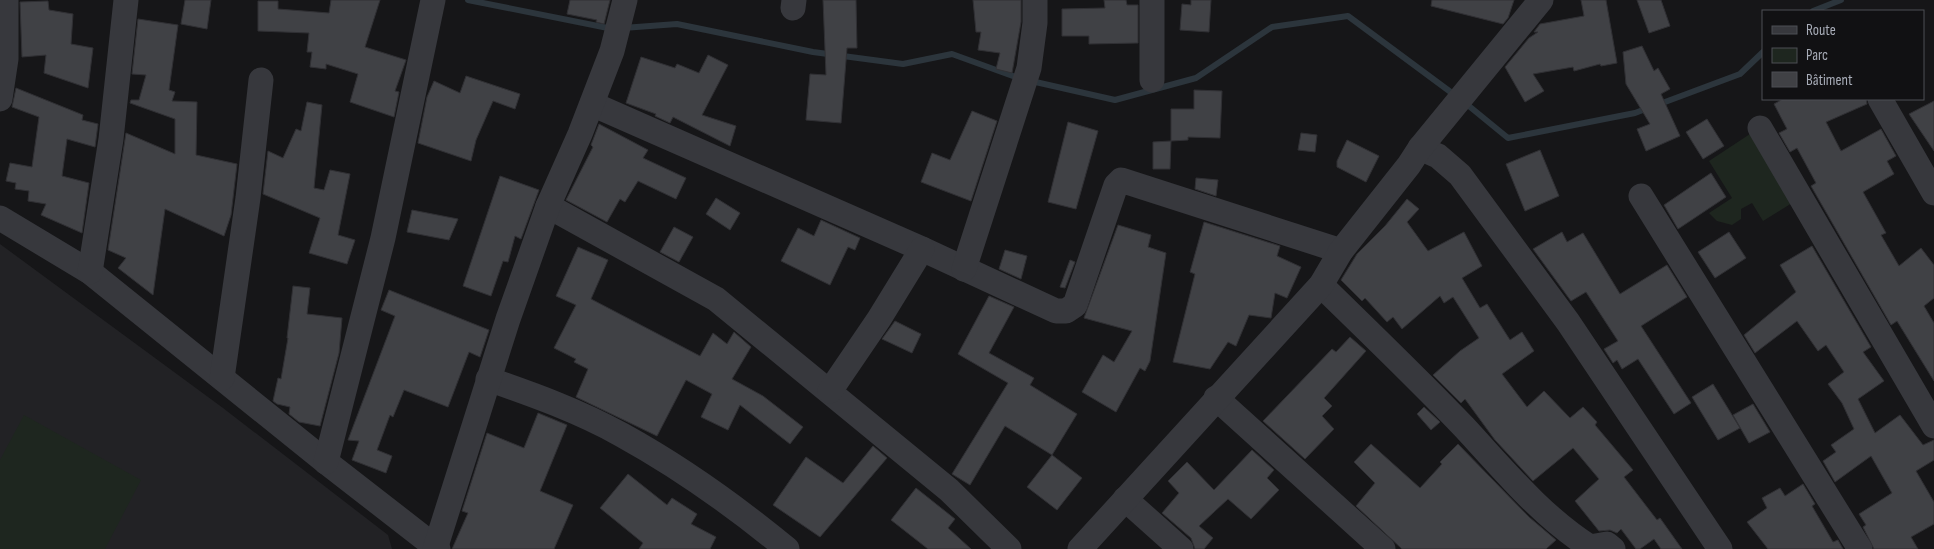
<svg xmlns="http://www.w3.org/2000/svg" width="1934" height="549" font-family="'Sofia Sans Condensed',sans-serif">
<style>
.built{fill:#222225}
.green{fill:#1e261f}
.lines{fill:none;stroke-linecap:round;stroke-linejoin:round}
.stream{stroke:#2c353c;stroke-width:6}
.building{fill:#404145;stroke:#303034}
.minor{stroke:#37383d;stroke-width:25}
</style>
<rect width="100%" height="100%" fill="#161618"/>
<path class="built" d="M0 244 223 408 388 535 392 549H0Z"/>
<g class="green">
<path d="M1750 134 1792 203 1763 221 1752 203 1741 209V219L1732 225 1717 221 1709 213 1732 198 1709 161Z"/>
<path d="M24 415 141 480 105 549H0V460Z"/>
</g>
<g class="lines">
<g class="stream">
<path d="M468 0 613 29"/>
<path d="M1813 11 1841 0"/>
<path d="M623 28 677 24 813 52 903 64 952 54 1021 79"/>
<path d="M1031 81 1115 100 1196 78 1272 27 1348 16 1456 96"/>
<path d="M1464 102 1508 138 1635 113 1648 108"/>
<path d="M1657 105 1740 74 1763 52"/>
</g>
</g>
<g class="building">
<path d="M185 0H211L207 29 181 24Z"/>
<path d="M331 0H380L365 47 406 60 395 91 399 92 394 117 350 102 358 74 326 64V69L310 67 312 52H307L309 33 258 31V1H278V9L329 13Z"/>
<path d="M570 0H610L604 24 596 22 597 20 567 14Z"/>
<path d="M823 0H856L857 48H847L841 123 806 120 810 74 826 75Z"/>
<path d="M973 0H1021V22L1012 73 996 69 1000 53 978 50 981 32H976Z"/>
<path d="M1104 0H1126L1127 5H1138V43L1089 44V36H1062V9L1105 8Z"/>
<path d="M1191 0H1211L1209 32 1180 30 1182 4 1191 5Z"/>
<path d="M1432 0H1514L1508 18 1503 24 1431 6Z"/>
<path d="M1581 0H1606L1617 63 1601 66 1600 64 1574 71 1573 67 1533 74 1544 91 1525 102 1505 67 1529 38 1538 32H1534L1540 24 1584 16Z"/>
<path d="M1637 0H1661L1670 26 1649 33Z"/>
<path d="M48 1 49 10 73 14 71 44 93 48 88 88 44 73 46 55 22 57 20 2Z"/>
<path d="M138 19 178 25 169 90 175 92 172 101 197 102 196 155 237 164 231 215 224 236 165 209 153 295 118 268 126 258 108 250 126 133 175 154V119L130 103 131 100H139L146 75 132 74Z"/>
<path d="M1642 46 1654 71 1658 68 1670 89 1661 94 1680 136 1646 151 1637 129 1650 124 1626 84 1623 52Z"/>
<path d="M708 55 728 65 702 115 736 126 730 146 673 117 670 123 655 116 656 114 626 103 641 57 675 68 677 64 699 73Z"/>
<path d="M466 76 520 94 515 109 493 101 476 140 471 161 418 143 427 97 434 81 460 93Z"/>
<path d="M16 88 83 115 82 120 98 124 95 147 67 139 62 176 89 183 82 233 41 215 46 204 28 201 29 191 15 189 16 183 6 181 10 163 32 167 39 117 12 107Z"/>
<path d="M1194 90 1222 91 1220 138 1188 137V140L1171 141V109H1194Z"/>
<path d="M1783 99H1866L1867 104 1826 122 1841 151 1881 129 1896 156 1887 161 1894 174 1863 192 1886 233 1881 235 1899 266 1921 248 1934 265V298L1924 306 1934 323V381L1897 321 1891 325 1811 186 1816 183 1797 148 1790 152 1779 133 1787 129 1774 104Z"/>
<path d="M1934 101V151L1909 114Z"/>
<path d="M307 102 322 105 314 188 324 190 330 170 350 174 338 235 355 240 347 264 309 253 320 218 263 194 268 151 283 158 296 129 301 131Z"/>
<path d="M972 111 997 121 971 201 921 182 932 153 950 160Z"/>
<path d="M1707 119 1724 146 1703 159 1686 132Z"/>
<path d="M1068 122 1098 131 1076 209 1048 202Z"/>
<path d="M599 124 648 150 643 158 686 178 676 199 638 181 625 202 620 199 607 222 566 200 593 147 591 145Z"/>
<path d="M1301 133 1317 135 1315 152 1298 150Z"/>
<path d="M1347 140 1379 156 1366 182 1337 167V161Z"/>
<path d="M1171 141 1170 169H1153V142Z"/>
<path d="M1540 150 1559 196 1525 211 1506 164Z"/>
<path d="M1711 173 1726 197 1678 229 1664 205Z"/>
<path d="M500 176 539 190 521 239 515 236 508 262 503 261 491 296 463 286Z"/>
<path d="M1196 178 1218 180 1216 196 1195 189Z"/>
<path d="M716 198 740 213 730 230 706 214Z"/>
<path d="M1407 199 1419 209 1407 222 1428 251 1464 232 1482 266 1462 278 1480 308 1487 304 1510 340 1522 332 1534 351 1502 374 1527 407 1544 391 1570 418 1583 407 1597 422 1595 425 1633 470 1624 477 1657 520 1660 518 1682 549H1661L1654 539 1640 549H1636L1621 529 1617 533 1610 530 1599 531 1575 501 1599 479 1573 448 1533 481 1495 440 1465 399 1461 403 1433 375 1460 351 1479 338 1453 297 1444 303 1440 296 1402 329 1393 317 1387 322 1365 298 1362 301 1341 280 1357 254 1385 226Z"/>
<path d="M412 210 458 219 449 240 407 232Z"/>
<path d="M821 220 860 238 855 250 848 247 830 285 781 261 798 228 814 236Z"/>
<path d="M1204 222 1280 246 1277 256 1301 267 1287 298 1275 293 1271 318 1249 315 1236 346 1228 342 1210 369 1173 362 1195 274 1190 272Z"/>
<path d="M1118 225 1151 235 1148 247 1166 253 1150 361 1145 371 1140 368 1116 412 1082 392 1103 355 1114 362 1132 331 1084 318Z"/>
<path d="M674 227 693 237 679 262 660 252Z"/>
<path d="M1562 232 1567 242 1583 233 1620 294 1667 265 1687 297 1641 326 1691 403 1674 414 1638 359 1622 369 1617 360 1613 363 1604 349 1618 341 1586 292 1571 301 1533 249Z"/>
<path d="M1729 232 1746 258 1715 278 1698 252Z"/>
<path d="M1812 246 1871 347 1863 352 1884 381 1858 399 1875 433 1900 415 1923 445 1934 440V460L1916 471 1934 502V524L1911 537 1918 549H1874L1863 527 1866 525 1859 514 1892 493 1871 456 1835 482 1823 461 1836 452 1831 445 1854 429 1842 403 1828 384 1844 372 1826 345 1818 351 1797 321 1755 353 1744 335 1796 292 1780 265Z"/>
<path d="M578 247 608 260 591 299 700 356 713 333 727 344 734 332 751 347 732 379 763 396 803 427 790 444 740 405 728 430 701 417 712 394 686 380 657 436 576 397 588 369 574 362 576 359 554 348 576 305 556 296Z"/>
<path d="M1005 250 1027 256 1021 279 999 269Z"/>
<path d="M1070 260 1075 262 1065 288 1060 287Z"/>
<path d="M293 286 310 288 307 314 342 318 339 353 320 426 299 422 289 414 290 407 277 404 273 401 278 378 281 379 288 338H287Z"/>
<path d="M389 290 489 330 480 357 469 352 448 407 404 390 393 417 390 415 377 450 392 456 386 473 352 460 359 441 348 440 395 316 381 310Z"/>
<path d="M989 296 1014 307 989 353 1034 378 1030 385 1077 414 1052 455 1005 426 970 485 952 474 1008 383 958 354Z"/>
<path d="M895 321 921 334 912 353 882 339Z"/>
<path d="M1350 337 1366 351 1324 398 1332 406 1322 416 1334 429 1305 459 1263 421 1332 349 1336 352Z"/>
<path d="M1713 384 1740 428 1718 440 1692 397Z"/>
<path d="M1753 404 1770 432 1749 443 1733 415Z"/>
<path d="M1424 407 1440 422 1431 430 1417 414Z"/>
<path d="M538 413 567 425 540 491 573 505 554 549H452L468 513 462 511 487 433 524 448Z"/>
<path d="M1371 444 1420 488 1442 464 1440 462 1458 444 1529 517 1556 540 1546 549H1402L1356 506 1375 483 1354 462Z"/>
<path d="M873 446 887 458 820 537 773 505 806 457 843 483Z"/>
<path d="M1252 450 1274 470 1267 478 1279 490 1251 519 1228 499 1199 526 1213 538 1204 549H1195L1191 538 1162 513 1179 493 1168 481 1187 462 1214 490Z"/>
<path d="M1052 455 1082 478 1057 510 1027 487Z"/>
<path d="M628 474 667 505 672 498 697 514 691 524 716 537 710 549H639L643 543 600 508Z"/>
<path d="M1803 484 1815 504 1812 506 1833 542 1838 540 1843 549H1768L1747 522 1767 508 1762 498 1780 488 1785 496Z"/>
<path d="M916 488 955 519 948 528 971 549H928L891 520Z"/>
</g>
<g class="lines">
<g class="minor">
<path d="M793 8 794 0"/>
<path d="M1152 80V0"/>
<path d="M0 99 6 59V0"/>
<path d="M1880 99 1934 193"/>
<path d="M592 104 922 249 1056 311H1066L1075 305 1116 185 1121 180 1341 251"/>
<path d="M1760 128 1934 426"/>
<path d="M1420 148 1438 156 1460 175 1568 322 1720 549"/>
<path d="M1641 196 1860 549"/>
<path d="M548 206 716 299 949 490 1009 549"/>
<path d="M0 218 90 272 326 462 438 549"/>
<path d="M964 269 1029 68 1035 23V0"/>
<path d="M90 272 111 139 126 0"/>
<path d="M1321 285C1369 332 1417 378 1464 427 1503 469 1541 516 1590 547L1607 544 1613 549"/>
<path d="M222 378 248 198 261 80"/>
<path d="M488 379C534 395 579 411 622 435 680 467 736 507 787 549"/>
<path d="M830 391 879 319 922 249"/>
<path d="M1216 398 1383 549"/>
<path d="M326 462 383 238 433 0"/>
<path d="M1125 499 1181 549"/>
<path d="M435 549 508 319 548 206 580 134 612 51 625 0"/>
<path d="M1080 549 1321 285 1341 251 1409 165 1420 148 1541 0"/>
</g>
</g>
<rect x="1762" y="10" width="162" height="90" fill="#111113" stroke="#4d4f55"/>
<rect x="1772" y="26" width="25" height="8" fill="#37383d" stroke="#4d4f55"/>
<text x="1806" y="35" font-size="15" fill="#a8adb8">Route</text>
<rect x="1772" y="48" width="25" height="15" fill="#1e261f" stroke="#4d4f55"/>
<text x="1806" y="60" font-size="15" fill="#a8adb8">Parc</text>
<rect x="1772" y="72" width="25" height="15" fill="#404145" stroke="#4d4f55"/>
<text x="1806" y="85" font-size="15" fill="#a8adb8">Bâtiment</text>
</svg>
